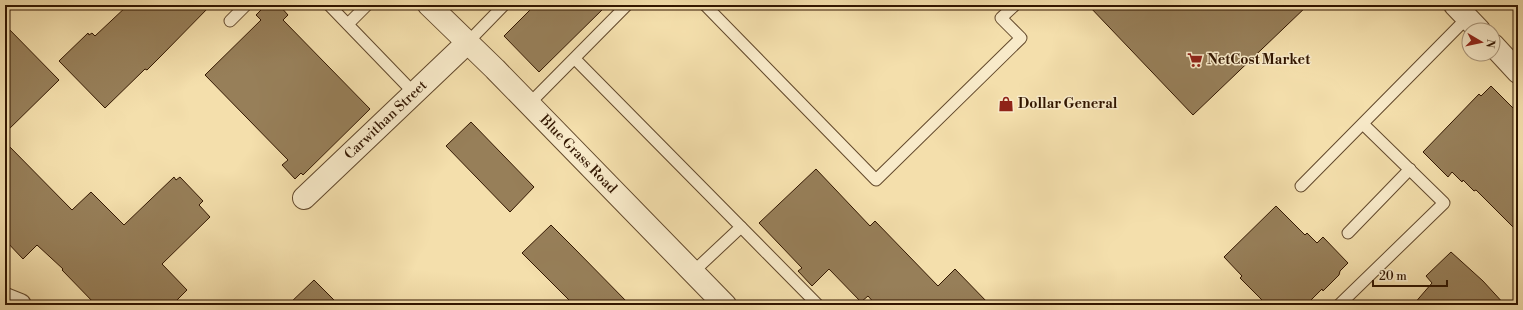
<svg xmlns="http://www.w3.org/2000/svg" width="1523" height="310" font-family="'Libre Bodoni',serif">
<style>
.building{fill:#977f59;stroke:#321600}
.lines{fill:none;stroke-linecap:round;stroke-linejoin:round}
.service-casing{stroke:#62482b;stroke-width:13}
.minor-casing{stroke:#62482b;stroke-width:24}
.service{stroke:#f8eac9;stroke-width:11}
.minor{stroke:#f8eac9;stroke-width:22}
.labels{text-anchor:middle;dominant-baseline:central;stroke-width:3;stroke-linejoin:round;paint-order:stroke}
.poi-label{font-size:14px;font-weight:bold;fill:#321600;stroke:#f8eac9;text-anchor:start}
.street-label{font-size:14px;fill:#321600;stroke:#f8eac9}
</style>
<rect width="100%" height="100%" fill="#f4dfac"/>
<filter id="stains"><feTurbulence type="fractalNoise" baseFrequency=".005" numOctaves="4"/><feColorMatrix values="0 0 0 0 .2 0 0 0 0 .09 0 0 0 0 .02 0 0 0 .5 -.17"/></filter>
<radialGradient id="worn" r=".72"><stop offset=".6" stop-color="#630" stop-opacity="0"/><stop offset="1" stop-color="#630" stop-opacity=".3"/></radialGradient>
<g class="building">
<path d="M128 5H211L160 57 147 70 145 69 105 108 59 61 88 33 89 35 92 33 95 36Z"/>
<path d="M266 5H279L288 15 283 20 370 109 303 175 301 173 295 179 282 165 288 160 205 75 261 20 256 15Z"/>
<path d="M535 5H607L539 72 504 36Z"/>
<path d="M1088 5H1308L1193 115Z"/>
<path d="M5 25 59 80 5 133Z"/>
<path d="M1491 86 1518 113V232L1476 190 1474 191 1463 180 1462 182 1452 172 1448 177 1423 152 1479 94 1481 96Z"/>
<path d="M471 122 534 187 510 212 446 146Z"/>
<path d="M5 142 72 210 91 192 124 225 174 177 176 180 180 177 203 201 199 205 210 217 162 264 187 290 172 305H96L62 270 63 269 37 245 23 259 5 240Z"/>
<path d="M816 169 870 226 875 221 938 286 955 269 990 305H876L868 296 861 302 829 269 812 286 798 271 802 268 759 223Z"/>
<path d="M1276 206 1305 235 1307 233 1317 243 1323 237 1348 263 1340 271 1339 275 1323 291 1322 289 1306 305H1267L1240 278 1242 276 1224 257Z"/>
<path d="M551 225 573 247 630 305H574L522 253Z"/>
<path d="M1451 252 1483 281 1505 305H1413L1432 283 1426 276Z"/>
<path d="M314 280 339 305H288Z"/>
</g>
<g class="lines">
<defs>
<g id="service">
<path d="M329 5 414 93"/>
<path d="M705 5 876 180 1021 38 1001 18 1015 5"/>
<path d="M230 21 246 5"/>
<path d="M348 24 367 5"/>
<path d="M468 42 504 5"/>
<path d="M575 59 741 227 693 272"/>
<path d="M529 104 627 5"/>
<path d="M1301 186 1468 17"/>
<path d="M741 227 818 305"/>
<path d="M1348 233 1410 169"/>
<path d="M1339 305 1444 203 1363 124"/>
</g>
<g id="minor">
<path id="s1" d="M429 5 495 69 725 305"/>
<path d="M1455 5 1479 30"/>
<path d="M1493 45 1518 72"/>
<path id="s2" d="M304 198 468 42"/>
<path d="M5 299 20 305"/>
</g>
</defs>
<use href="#service" class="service-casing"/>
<use href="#minor" class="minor-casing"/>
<use href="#service" class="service"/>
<use href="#minor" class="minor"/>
</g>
<defs>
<symbol id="supermarket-bare" viewBox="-9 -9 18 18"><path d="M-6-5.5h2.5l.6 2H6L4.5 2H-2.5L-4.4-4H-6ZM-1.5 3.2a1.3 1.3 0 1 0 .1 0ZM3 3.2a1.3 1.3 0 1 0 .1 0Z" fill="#8f2418" stroke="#f8eac9" stroke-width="2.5" paint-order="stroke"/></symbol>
<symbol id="shop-bare" viewBox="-9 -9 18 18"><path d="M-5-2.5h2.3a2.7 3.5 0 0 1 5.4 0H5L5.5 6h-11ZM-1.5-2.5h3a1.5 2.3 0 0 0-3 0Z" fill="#8f2418" stroke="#f8eac9" stroke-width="2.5" paint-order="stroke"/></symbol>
</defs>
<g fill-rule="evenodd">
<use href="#supermarket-bare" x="1184" y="49" width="22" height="22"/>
<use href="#shop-bare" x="995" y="93" width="22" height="22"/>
</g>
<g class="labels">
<g class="poi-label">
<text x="1207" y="60">NetCost Market</text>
<text x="1018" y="104">Dollar General</text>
</g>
<g class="street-label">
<text stroke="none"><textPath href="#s2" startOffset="113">Carwithan Street</textPath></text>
<text stroke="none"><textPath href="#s1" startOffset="211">Blue Grass Road</textPath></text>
</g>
</g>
<rect width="1523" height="310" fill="none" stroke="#f4dfac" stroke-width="20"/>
<rect x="6" y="6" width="1511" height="298" fill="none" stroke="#321600" stroke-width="2"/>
<rect x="10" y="10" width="1503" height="290" fill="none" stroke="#321600"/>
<g transform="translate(1481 42) rotate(99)"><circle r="19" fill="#f8eac9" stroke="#a99579"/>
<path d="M0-3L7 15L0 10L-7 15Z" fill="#8f2418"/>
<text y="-6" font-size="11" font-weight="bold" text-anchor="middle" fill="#321600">N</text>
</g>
<path d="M1373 280v6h74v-6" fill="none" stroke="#321600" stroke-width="2"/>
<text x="1379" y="280" font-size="12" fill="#321600" stroke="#f8eac9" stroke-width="3" paint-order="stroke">20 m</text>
<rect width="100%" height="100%" filter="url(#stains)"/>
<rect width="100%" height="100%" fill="url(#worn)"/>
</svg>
